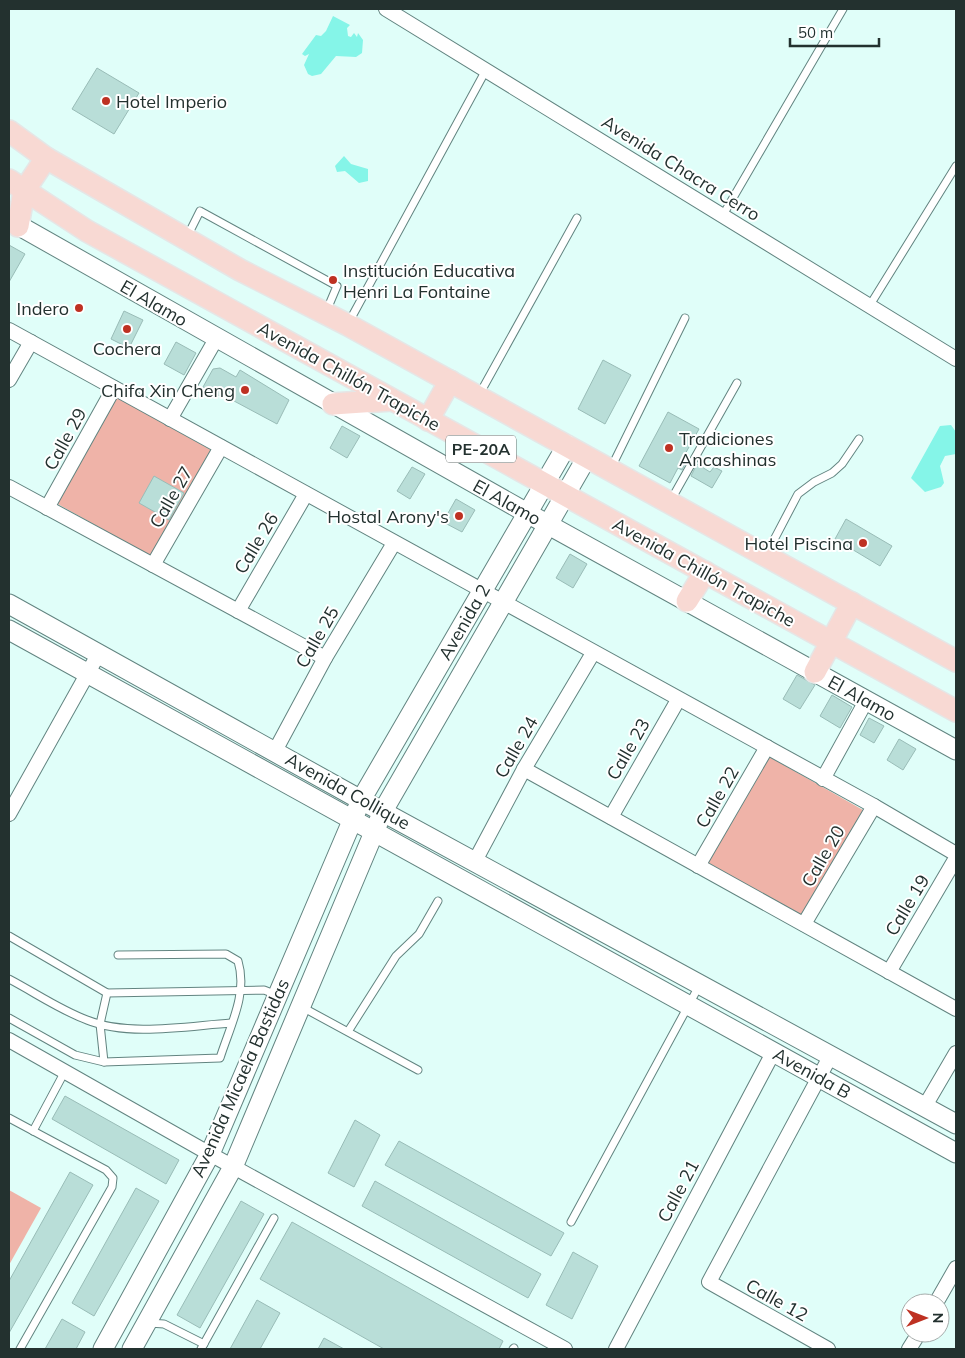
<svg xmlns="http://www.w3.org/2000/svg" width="965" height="1358" font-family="Mulish,sans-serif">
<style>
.green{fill:#efb3a8}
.water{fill:#85f5e8}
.building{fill:#b9ded8;stroke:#99bcb7}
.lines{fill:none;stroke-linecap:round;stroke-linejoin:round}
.lane-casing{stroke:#628480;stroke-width:9}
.street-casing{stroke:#628480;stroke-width:16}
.secondary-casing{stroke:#628480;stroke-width:21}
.primary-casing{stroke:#e5e6e6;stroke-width:24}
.lane{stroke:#fff;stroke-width:7}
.street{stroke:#fff;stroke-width:14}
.secondary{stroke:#fff;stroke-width:19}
.primary{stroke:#f8d9d3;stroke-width:21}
.poi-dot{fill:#be3122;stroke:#fff;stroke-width:2}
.labels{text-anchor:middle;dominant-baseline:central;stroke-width:4;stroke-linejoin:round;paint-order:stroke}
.shield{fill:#fff;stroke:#656f6d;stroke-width:1}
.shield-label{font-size:16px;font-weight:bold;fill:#23312f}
.poi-label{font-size:18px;fill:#23312f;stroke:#fff;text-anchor:end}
.street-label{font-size:18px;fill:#23312f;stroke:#fff}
</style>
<rect width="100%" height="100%" fill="#e0fef9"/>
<g class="green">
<path d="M115 396 213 451 152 557 56 503Z"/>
<path d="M768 756 863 810 802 917 707 862Z"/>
<path d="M9 1190 41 1208 9 1265Z"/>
</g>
<g class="water">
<path d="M333 16 350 25 347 28 348 36 351 37 354 33 357 37 358 33 363 40 362 53 356 57 336 56 321 74 312 76 308 74 304 65 309 54 305 56 302 54 316 35 321 36 326 31Z"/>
<path d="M344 156 351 164 368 169V181L359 183 345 171 337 172 335 166Z"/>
<path d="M951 425 956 432V454L945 456 940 466 944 483 941 487 925 492 911 478 940 426Z"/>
</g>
<g class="building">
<path d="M97 68 139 93 114 134 72 109Z"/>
<path d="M9 245 25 254 9 282Z"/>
<path d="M124 311 143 320 129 348 111 339Z"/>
<path d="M176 342 196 353 184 375 164 364Z"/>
<path d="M603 360 631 375 605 424 578 409Z"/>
<path d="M220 368 236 377 240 370 289 400 277 424 221 394 220 396 203 387 213 369Z"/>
<path d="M668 412 699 429 684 456 688 458 682 470 678 468 670 483 639 466Z"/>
<path d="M342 426 360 436 347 458 330 448Z"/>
<path d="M697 464 710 472 714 467 722 471 712 488 691 476Z"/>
<path d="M412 467 425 474 410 499 397 491Z"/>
<path d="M154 476 184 493 169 520 139 503Z"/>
<path d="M456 499 475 510 462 532 443 522Z"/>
<path d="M846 519 892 546 880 566 835 539Z"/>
<path d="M570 554 587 564 573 588 556 578Z"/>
<path d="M797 675 815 685 800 709 783 699Z"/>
<path d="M832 695 852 707 840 728 820 716Z"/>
<path d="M869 718 884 726 874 743 860 735Z"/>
<path d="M899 739 916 749 903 770 887 760Z"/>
<path d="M65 1096 179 1160 166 1184 52 1119Z"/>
<path d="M355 1120 380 1135 354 1187 328 1173Z"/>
<path d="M399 1141 564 1233 551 1256 385 1165Z"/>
<path d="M70 1172 93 1185 9 1333V1281Z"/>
<path d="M375 1181 541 1274 528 1298 362 1206Z"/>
<path d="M136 1188 159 1201 94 1316 72 1303Z"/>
<path d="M241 1201 264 1214 200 1328 177 1315Z"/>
<path d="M292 1222 503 1341 499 1349H384L260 1279Z"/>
<path d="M573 1252 598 1266 572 1319 546 1305Z"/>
<path d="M257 1300 280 1313 260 1349H230Z"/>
<path d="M62 1319 85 1332 76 1349H45Z"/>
<path d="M324 1338 344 1349H318Z"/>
</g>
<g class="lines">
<defs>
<g id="lane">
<path d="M723 215 843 9"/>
<path d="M187 237 200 211 337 286 326 312"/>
<path d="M870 305 956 166"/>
<path d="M349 322 486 70"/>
<path d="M479 395 577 218"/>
<path d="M611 468 685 318"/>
<path d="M671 500 737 383"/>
<path d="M766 555 798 494 814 482 832 473 842 464 859 439"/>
<path d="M9 936 107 993 264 990 277 995"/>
<path d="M9 979C34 992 60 1010 87 1020 129 1037 187 1026 231 1023"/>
<path d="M302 1007 418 1070"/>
<path d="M9 1018 75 1055 104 1062 220 1058C230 1026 248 994 238 961L226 954 118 955"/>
<path d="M349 1030 396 956 419 934 438 901"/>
<path d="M104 1062 100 1024 107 993"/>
<path d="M9 1118 106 1170 113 1178 112 1187 20 1349"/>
<path d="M33 1131 64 1073"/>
<path d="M571 1222 699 986"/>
<path d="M149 1323 164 1324 204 1344"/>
<path d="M201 1349 274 1218"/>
<path d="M513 1349 514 1348"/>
</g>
<g id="street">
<path d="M386 9 956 359"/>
<path d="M9 330 874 806 956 854"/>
<path d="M9 380 31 342"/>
<path d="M170 419 216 339"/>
<path d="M9 487 325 658"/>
<path d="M47 508 114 388"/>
<path d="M153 565 221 447"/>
<path d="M238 611 306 494"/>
<path d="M275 751 325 658 394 543"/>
<path d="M524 769 956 1009"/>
<path d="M823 779 866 701"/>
<path d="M9 814 99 653"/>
<path d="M611 817 678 700"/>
<path d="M475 861 524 769 593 653"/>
<path d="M698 866 767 747"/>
<path d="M804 924 874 806"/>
<path d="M889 972 956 858"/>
<path d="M9 1040 210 1154 565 1349"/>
<path d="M925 1106 956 1053"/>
<path d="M936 1303 956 1268"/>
<path d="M616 1349 774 1051"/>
<path d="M828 1349 709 1282 831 1055"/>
<path d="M909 1349 919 1333"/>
</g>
<g id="secondary">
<path d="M9 220 527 513 956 750"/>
<path d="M9 604 361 800 956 1124"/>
<path d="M9 630 956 1153"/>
<path d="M103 1349 210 1154 361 800 567 445"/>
<path d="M132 1349 233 1167 383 811 587 457"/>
</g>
<g id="primary">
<path d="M9 131 46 158 240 270 348 325 956 661"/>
<path d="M9 180 87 231 956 711"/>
<path d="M18 226 24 191 46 158"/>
<path d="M333 404 392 400"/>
<path d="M428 420 450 381"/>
<path d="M687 601 705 572"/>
<path d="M815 672 852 603"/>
</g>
</defs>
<use href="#lane" class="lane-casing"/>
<use href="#street" class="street-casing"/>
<use href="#secondary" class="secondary-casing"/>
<use href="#primary" class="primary-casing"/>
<use href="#lane" class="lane"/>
<use href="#street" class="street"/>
<use href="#secondary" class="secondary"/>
<use href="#primary" class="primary"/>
</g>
<g class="poi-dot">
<circle cx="106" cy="101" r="5"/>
<circle cx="333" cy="280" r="5"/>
<circle cx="79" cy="308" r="5"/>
<circle cx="127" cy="329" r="5"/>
<circle cx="245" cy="390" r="5"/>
<circle cx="669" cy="448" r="5"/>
<circle cx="459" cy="516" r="5"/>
<circle cx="863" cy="543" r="5"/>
</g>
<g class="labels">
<rect class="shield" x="446" y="435.5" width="70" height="27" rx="4"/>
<g class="shield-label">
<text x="481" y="449">PE-20A</text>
</g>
<g class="poi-label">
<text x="116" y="101" text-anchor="start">Hotel Imperio</text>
<text x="343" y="270" text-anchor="start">Institución Educativa<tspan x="343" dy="21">Henri La Fontaine</tspan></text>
<text x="69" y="308">Indero</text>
<text x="127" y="348" text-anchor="middle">Cochera</text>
<text x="235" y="390">Chifa Xin Cheng</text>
<text x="679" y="438" text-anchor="start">Tradiciones<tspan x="679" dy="21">Ancashinas</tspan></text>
<text x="449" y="516">Hostal Arony's</text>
<text x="853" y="543">Hotel Piscina</text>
</g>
<g class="street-label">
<text transform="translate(681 168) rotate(32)">Avenida Chacra Cerro</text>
<text transform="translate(154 303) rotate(30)">El Alamo</text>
<text transform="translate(349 376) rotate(29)">Avenida Chillón Trapiche</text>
<text transform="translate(65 439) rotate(-61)">Calle 29</text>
<text transform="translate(171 497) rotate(-60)">Calle 27</text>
<text transform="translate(507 502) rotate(29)">El Alamo</text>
<text transform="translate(256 543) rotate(-59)">Calle 26</text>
<text transform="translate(704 572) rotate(29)">Avenida Chillón Trapiche</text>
<text transform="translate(464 622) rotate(-60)">Avenida 2</text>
<text transform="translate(317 637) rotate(-60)">Calle 25</text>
<text transform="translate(862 698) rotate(29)">El Alamo</text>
<text transform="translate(516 747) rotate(-60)">Calle 24</text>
<text transform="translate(628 749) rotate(-60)">Calle 23</text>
<text transform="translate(348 791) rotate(29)">Avenida Collique</text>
<text transform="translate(717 797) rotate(-60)">Calle 22</text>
<text transform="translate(823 856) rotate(-60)">Calle 20</text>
<text transform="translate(907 905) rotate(-59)">Calle 19</text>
<text transform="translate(812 1073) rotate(29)">Avenida B</text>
<text transform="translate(240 1078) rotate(-66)">Avenida Micaela Bastidas</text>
<text transform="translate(678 1191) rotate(-62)">Calle 21</text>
<text transform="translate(777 1300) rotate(29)">Calle 12</text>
</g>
</g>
<rect width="965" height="1358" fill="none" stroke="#23312f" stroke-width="20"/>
<g transform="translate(925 1318) rotate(90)"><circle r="24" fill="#ffffff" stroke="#a7adac"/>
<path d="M0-4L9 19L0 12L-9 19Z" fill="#be3122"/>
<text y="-8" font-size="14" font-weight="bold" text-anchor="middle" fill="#23312f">N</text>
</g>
<path d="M790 38v8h89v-8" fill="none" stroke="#23312f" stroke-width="2.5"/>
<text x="798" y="38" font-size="15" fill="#23312f" stroke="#ffffff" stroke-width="4" paint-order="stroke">50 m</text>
</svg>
